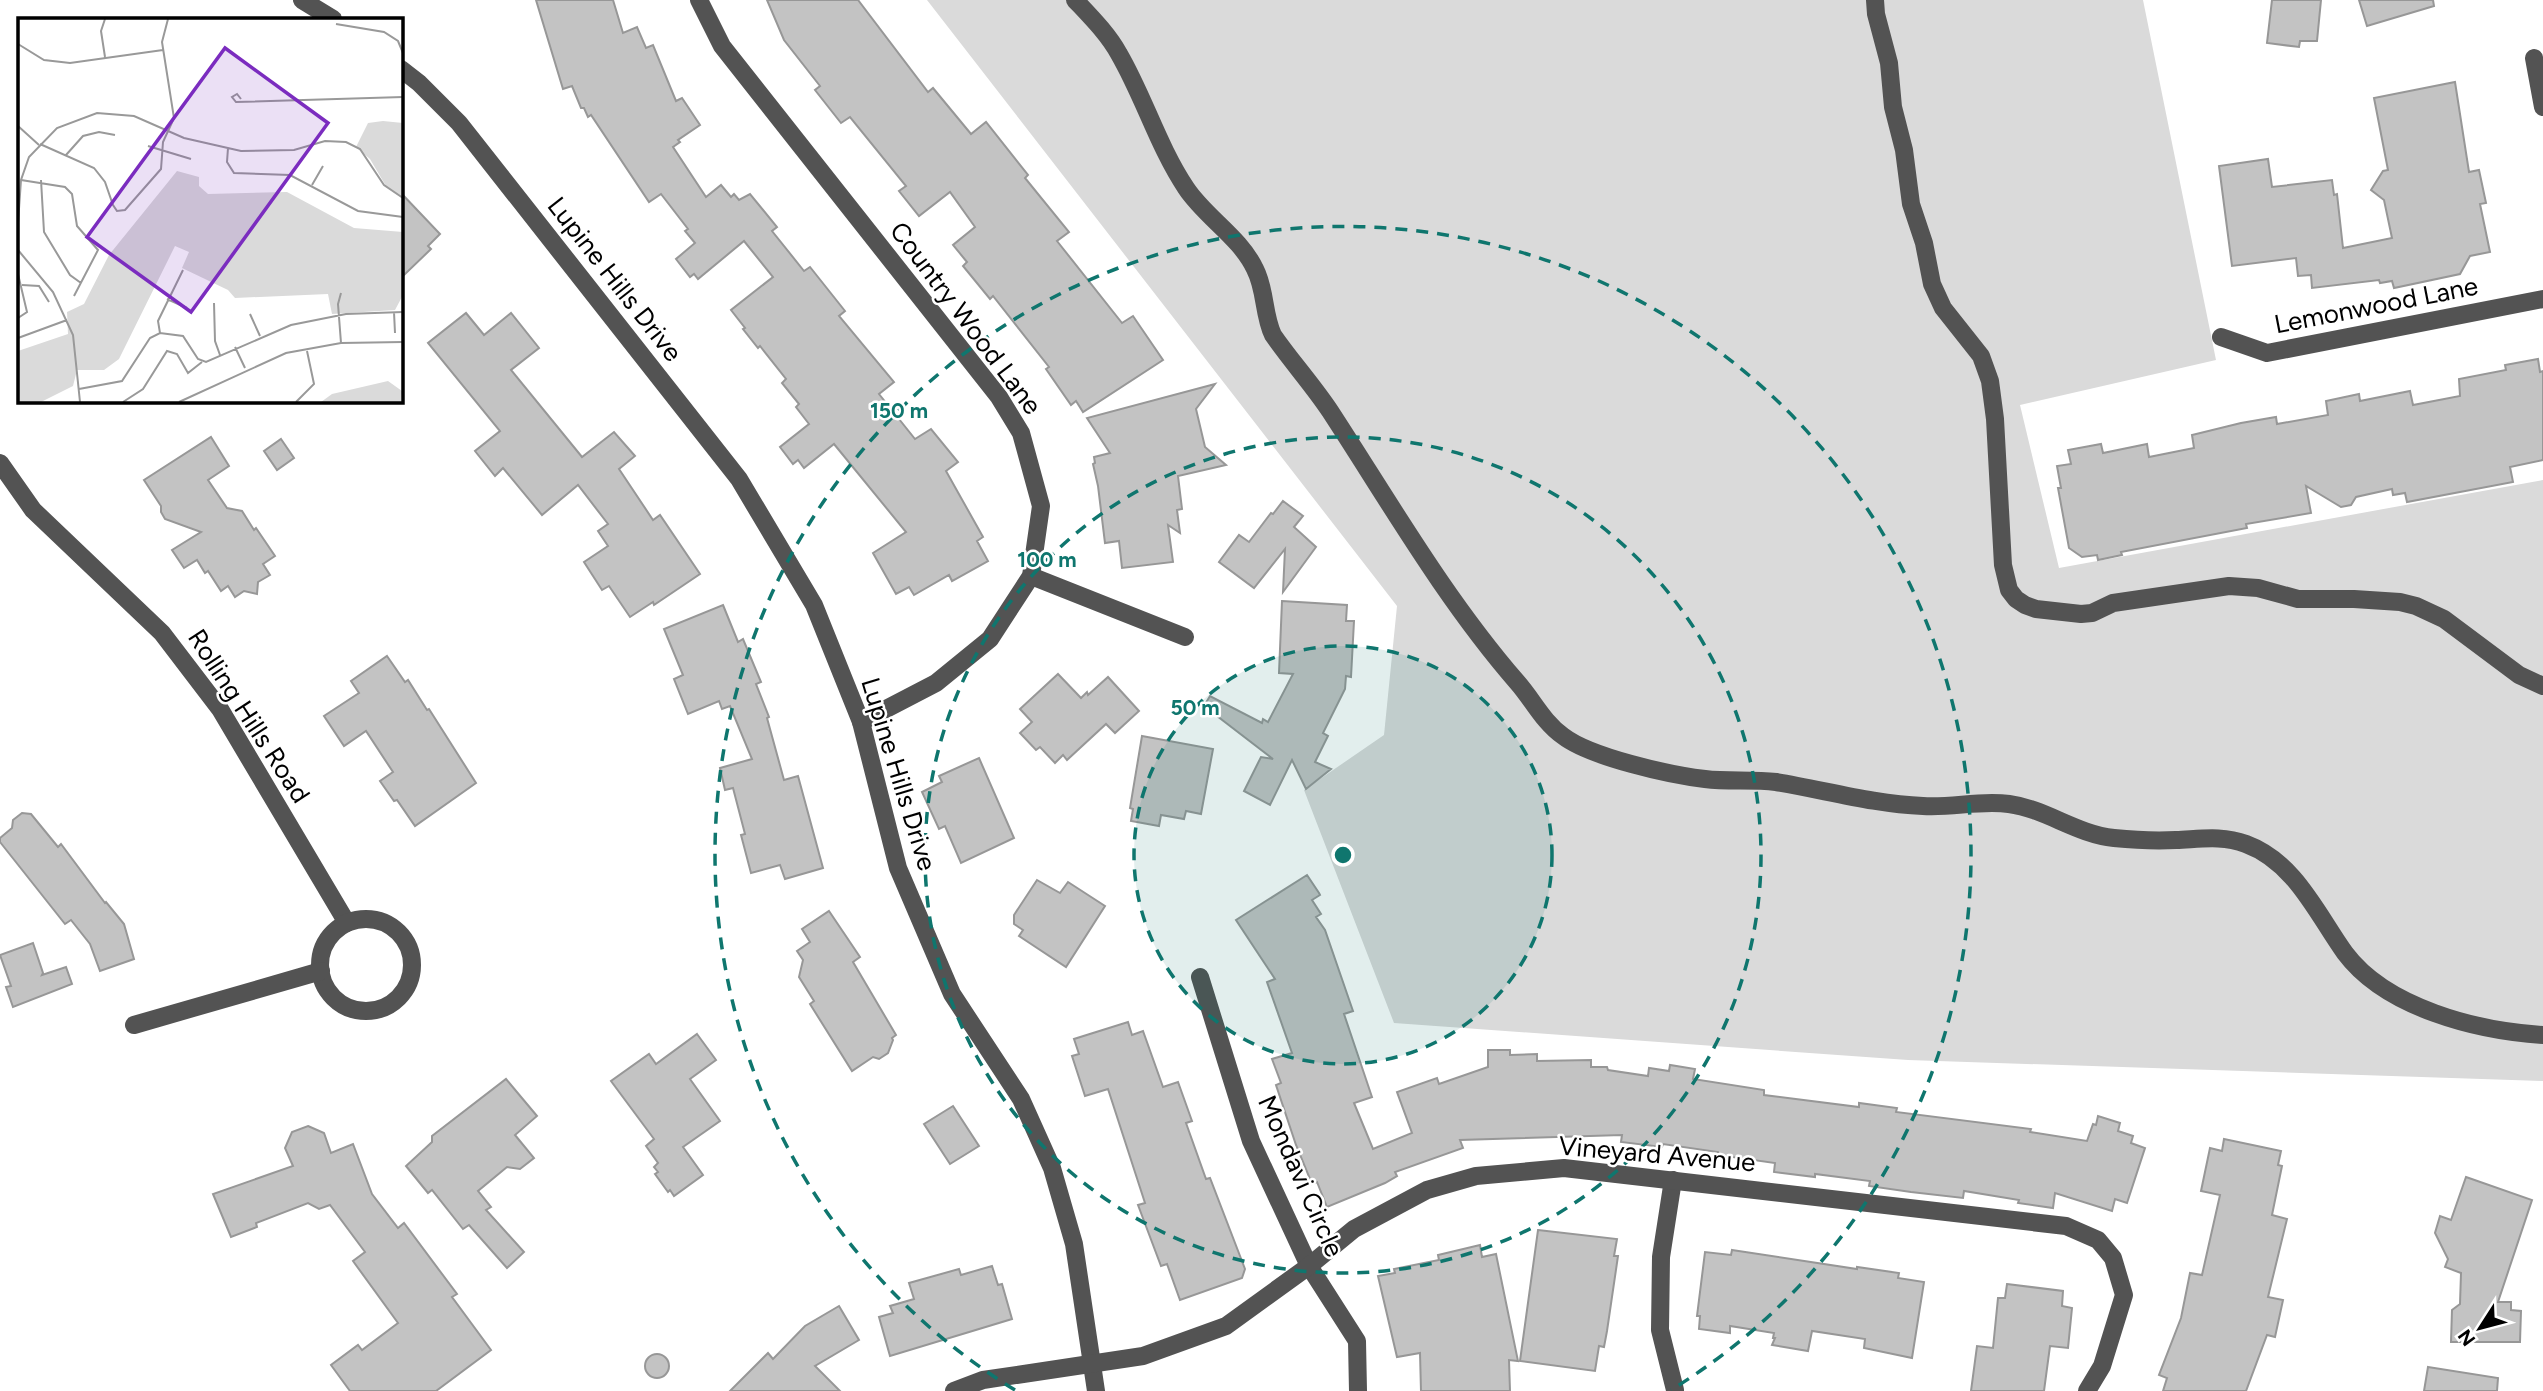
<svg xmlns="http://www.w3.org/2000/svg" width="2543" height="1391" font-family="Figtree,sans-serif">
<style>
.green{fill:#dadada}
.building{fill:#c3c3c3;stroke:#979797;stroke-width:2}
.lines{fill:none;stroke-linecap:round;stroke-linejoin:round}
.minor{stroke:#535353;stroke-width:18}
.ring{fill:none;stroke:#0f766e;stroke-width:3.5;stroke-dasharray:12 9}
.labels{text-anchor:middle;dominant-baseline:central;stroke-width:5;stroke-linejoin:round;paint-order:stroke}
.street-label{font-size:26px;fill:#000;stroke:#fff}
.inset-road{fill:none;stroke:#999;stroke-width:2}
.view{fill:#7b2cbf;fill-opacity:0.15;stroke:#7b2cbf;stroke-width:3.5}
.inset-edge{fill:none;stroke:#000;stroke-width:3.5}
.centre{fill:#0f766e;stroke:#fff;stroke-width:3.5}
.ring-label{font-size:21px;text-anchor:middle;font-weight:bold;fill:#0f766e;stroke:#fff;stroke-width:5;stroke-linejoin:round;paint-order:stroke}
</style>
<rect width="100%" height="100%" fill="#fff"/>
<path class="green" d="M927 0H2143L2216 360 2020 405 2059 568 2543 480V1081L1908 1060 1394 1023 1304 790 1384 735 1397 606Z"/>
<g class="building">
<path d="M536 0H613L623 33 637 27 646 48 653 45 676 101 682 98 700 125 678 140 680 142 673 147 706 197 721 185 731 197 734 194 739 200 750 194 777 227 772 231 804 271 810 267 845 311 839 316 894 382 879 394 915 439 931 429 958 462 946 471 983 537 977 541 988 561 952 581 949 575 914 595 909 587 896 594 873 553 906 532 834 444 804 468 798 460 793 464 780 447 809 424 796 407 799 404 782 383 786 379 760 346 758 348 743 329 745 328 731 310 773 277 744 241 698 279 694 274 690 277 676 259 695 243 685 231 688 229 661 194 649 202 591 115 588 117 584 108H581L572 86 563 89Z"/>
<path d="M767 0H858L928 92 933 88 971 134 986 122 1028 175 1025 178 1069 232 1057 241 1122 323 1133 316 1163 360 1083 412 1076 401 1071 405 1046 369 1049 367 993 296 990 299 963 266 967 262 953 245 975 227 950 192 919 216 899 191 906 186 850 117 841 123 815 90 820 86 784 40Z"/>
<path d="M2272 0H2321L2317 41H2300L2299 47 2267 43Z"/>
<path d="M2359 0H2433L2434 6 2367 26Z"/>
<path d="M2455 82 2469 172 2479 170 2486 203 2480 204 2490 252 2470 256 2460 274 2394 288 2392 281 2380 283 2379 280 2312 288 2311 275 2298 276 2296 258 2232 266 2219 166 2268 159 2272 187 2332 180 2334 195 2337 194 2343 248 2392 238 2384 200 2371 190 2383 171 2388 170 2374 98Z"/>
<path d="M401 193 440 234 428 246 431 249 401 278Z"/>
<path d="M466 313 484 335 511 313 539 348 511 370 582 457 614 432 635 456 619 469 653 520 660 515 700 574 654 605 653 602 630 617 609 586 602 590 584 562 608 546 598 531 608 524 578 485 542 515 503 468 495 476 475 451 500 431 428 343Z"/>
<path d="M2538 359 2540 372 2543 371V460L2510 467 2513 482 2407 502 2405 493 2393 495 2392 489 2356 497 2351 505 2341 507 2306 486 2311 513 2246 524 2247 528 2121 552 2122 555 2098 560 2097 555 2082 557 2069 548 2058 488H2061L2057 466 2071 464 2068 450 2101 444 2103 453 2147 444 2149 457 2194 448 2192 435 2241 423 2276 417 2277 424 2328 415 2326 401 2359 394 2360 401 2410 391 2413 405 2460 396 2459 379 2506 370 2505 365Z"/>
<path d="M1215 384 1196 409 1205 447 1226 465 1178 476 1182 509 1177 510 1180 533 1168 525 1173 562 1122 568 1119 541 1105 543 1098 486 1093 464 1095 463 1094 457 1110 453 1087 418Z"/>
<path d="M211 437 229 466 208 480 227 508 242 511 254 530 256 528 275 556 263 564 270 575 258 582 257 594 244 591 235 597 228 586 221 591 208 571 205 573 197 560 184 568 172 550 201 532 165 519 161 512V506L144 480Z"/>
<path d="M281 439 294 458 277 470 264 451Z"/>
<path d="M1283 501 1303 516 1294 527 1316 547 1283 592 1285 549 1254 588 1219 562 1239 535 1249 542 1271 513 1273 514Z"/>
<path d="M1282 601 1347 605 1346 621H1354L1351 677 1346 676 1345 689 1323 733 1328 736 1315 762 1331 769 1306 789 1292 760 1270 805 1244 791 1261 757 1273 759 1204 706 1210 696 1262 723 1263 719 1268 722 1293 674 1279 673Z"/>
<path d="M723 605 738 642 743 639 761 682 756 684 769 717 767 718 784 780 798 776 823 868 785 879 780 865 751 873 741 835 745 834 733 788 725 790 720 768 752 759 730 706 722 709 719 701 688 714 674 679 683 675 664 629Z"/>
<path d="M387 656 405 682 408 680 427 710 429 709 476 783 415 826 397 800 394 801 380 781 393 772 366 731 344 746 324 716 359 693 351 681Z"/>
<path d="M1058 674 1081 698 1087 692 1088 695 1108 677 1139 711 1115 733 1106 724 1067 760 1063 755 1055 763 1040 747 1036 750 1020 733 1032 722 1020 709Z"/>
<path d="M1142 736 1213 749 1201 814 1186 811 1184 819 1161 815 1159 826 1131 821 1133 809 1130 808Z"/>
<path d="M979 758 1014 838 961 863 945 826 939 829 922 792 942 782 939 776Z"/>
<path d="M22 813 31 814 58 847 61 844 105 903 106 902 124 924 134 959 100 971 90 944 71 920 65 924 0 842V838L12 828 13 820Z"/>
<path d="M1307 875 1319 893 1320 895 1312 900 1321 914 1316 917 1325 930 1353 1011 1344 1014 1372 1097 1354 1103 1373 1149 1412 1133 1397 1092 1437 1078 1439 1084 1488 1067V1050H1510V1055L1537 1054V1061L1591 1060V1067H1607L1608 1070 1648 1076 1649 1068 1669 1071 1670 1065 1695 1069 1693 1079 1764 1090V1095L1859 1107V1103L1897 1108 1896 1112 2031 1129 2030 1132 2087 1141 2093 1124 2096 1125 2098 1116 2120 1123 2118 1131 2133 1136 2131 1143 2145 1148 2127 1203 2115 1199 2112 1211 2055 1193 2053 1208 2018 1203 2019 1200 1964 1191 1963 1198 1911 1192 1869 1186 1870 1181 1815 1174V1177L1774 1172 1775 1163 1718 1155V1152L1663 1144 1662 1147 1621 1142 1622 1135 1460 1140 1463 1148 1395 1172 1397 1176 1385 1183 1327 1207 1317 1182 1312 1184 1296 1145 1276 1085 1281 1083 1272 1059 1292 1053 1267 982 1275 979 1236 920Z"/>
<path d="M1037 880 1060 893 1068 882 1105 906 1066 967 1019 936 1023 930 1014 924V915Z"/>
<path d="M829 911 860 957 853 962 896 1035 892 1038 893 1040 888 1053 879 1059 873 1057 852 1071 810 1004 814 1001 799 977 803 960 797 951 810 942 802 929Z"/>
<path d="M33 943 43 973 42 975 66 967 72 984 13 1007 6 987 11 986 0 955Z"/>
<path d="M1128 1022 1132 1035 1143 1031 1163 1087 1178 1082 1192 1121 1186 1123 1206 1179 1210 1178 1245 1269 1242 1278 1180 1300 1167 1264 1161 1266 1138 1205 1145 1203 1108 1089 1085 1096 1072 1056 1079 1054 1074 1039Z"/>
<path d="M697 1034 716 1060 690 1079 720 1121 683 1147 703 1175 674 1196 670 1190 668 1192 655 1174 658 1172 654 1167 658 1163 646 1146 654 1139 611 1081 649 1054 656 1064Z"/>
<path d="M506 1079 537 1116 515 1135 534 1158 520 1169 507 1167 478 1191 491 1207 486 1210 524 1252 507 1268 469 1225 463 1229 432 1190 428 1193 406 1166 432 1142V1136Z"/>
<path d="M953 1106 979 1146 950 1164 924 1124Z"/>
<path d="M308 1126 324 1133 331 1153 353 1144 372 1194 398 1228 404 1223 457 1294 452 1297 491 1350 436 1391H350L331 1365 358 1345 362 1350 398 1323 353 1261 365 1252 330 1205 319 1209 308 1203 256 1223 257 1227 231 1237 213 1194 293 1166 285 1148 292 1132Z"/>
<path d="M2224 1139 2281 1151 2278 1165 2282 1166 2272 1215 2287 1219 2268 1297 2283 1300 2275 1337 2267 1335 2246 1391H2163L2167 1378 2159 1375 2181 1318 2190 1273 2202 1275 2220 1195 2201 1191 2210 1148 2222 1151Z"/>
<path d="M2466 1177 2532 1200 2498 1302H2511V1310L2521 1311 2520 1342H2451L2452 1310 2460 1304 2461 1273 2445 1267 2448 1259 2435 1233 2440 1216 2451 1220Z"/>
<path d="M1538 1230 1617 1239 1614 1256H1618L1607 1331 1604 1347 1599 1346 1595 1371 1520 1361Z"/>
<path d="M1480 1245 1482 1257 1496 1254 1518 1361 1509 1360 1510 1391H1421L1420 1353 1397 1357 1378 1276 1395 1273 1394 1269 1439 1260 1438 1255Z"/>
<path d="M1732 1250 1857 1269V1267L1899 1273 1898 1278 1924 1282 1912 1358 1864 1348 1865 1339 1812 1331 1808 1351 1772 1345 1775 1338H1773L1774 1333 1730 1326V1333L1699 1329 1700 1316H1697L1705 1252 1731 1255Z"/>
<path d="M992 1266 998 1285 1002 1284 1012 1319 890 1356 879 1317 893 1313 890 1306 914 1299 909 1283 959 1269 961 1275Z"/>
<path d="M2007 1284 2063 1291 2062 1306 2072 1308 2068 1348 2050 1346 2044 1391H1971L1977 1346 1993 1348 1998 1298H2005Z"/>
<path d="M839 1306 859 1340 815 1366 840 1391H730L768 1353 773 1359 805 1326Z"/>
<circle cx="657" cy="1366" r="12"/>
<path d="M2428 1367 2498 1378 2497 1391H2424Z"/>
</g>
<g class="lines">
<g class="minor">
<path d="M302 0 333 19"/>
<path d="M699 0 722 46 999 397 1021 433 1041 506 1031 576 990 639 936 683 861 722"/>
<path d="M1075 0C1091 17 1108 34 1119 54 1144 97 1158 146 1186 188 1205 217 1240 237 1255 269 1266 290 1263 314 1273 335 1291 361 1312 384 1330 411 1390 503 1445 599 1517 682 1533 700 1543 722 1563 736 1590 757 1670 775 1705 779 1728 782 1752 779 1776 782 1825 790 1873 804 1923 806 1952 808 1980 800 2009 804 2046 809 2076 834 2114 838 2134 840 2156 841 2176 840 2201 839 2222 835 2246 844 2295 862 2317 914 2345 953 2386 1008 2477 1031 2543 1035"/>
<path d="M1875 0 1876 14 1889 63 1893 107 1904 150 1911 204 1924 243 1932 284 1943 308 1981 356 1990 381 1995 419 2003 565 2009 590 2016 599 2025 605 2036 609 2081 614 2092 613 2113 603 2229 586 2258 588 2298 599H2354L2400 602 2416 606 2444 619 2519 675 2543 686"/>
<path d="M2534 58 2543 107"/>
<path d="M401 69 419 83 459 123 739 479 814 605 861 722 898 868 952 994 1021 1099 1052 1168 1074 1244 1096 1391"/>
<path d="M2221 337 2267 353 2543 299"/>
<path d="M0 463 33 510 162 633 220 709 347 923"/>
<path d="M1031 576 1185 637"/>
<circle cx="366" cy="965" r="46"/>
<path d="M1200 977 1251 1141 1309 1266 1357 1341 1358 1391"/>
<path d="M134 1025 321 971"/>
<path d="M1673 1180 1661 1257 1660 1330 1675 1390"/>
<path d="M954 1391 983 1380 1143 1356 1226 1326 1309 1266 1354 1229 1427 1190 1476 1176 1564 1168 2066 1226 2098 1240 2113 1258 2124 1295 2102 1366 2087 1391"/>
</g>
</g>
<circle cx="1343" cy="855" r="209" fill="#0f766e" fill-opacity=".12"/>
<g class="ring">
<circle cx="1343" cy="855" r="209"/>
<circle cx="1343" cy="855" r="418"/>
<path d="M1015 1390A628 628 0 1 1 1671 1390"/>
</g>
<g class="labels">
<g class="street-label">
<text transform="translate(615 279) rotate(52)">Lupine Hills Drive</text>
<text transform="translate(2376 305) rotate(-11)">Lemonwood Lane</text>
<text transform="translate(966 318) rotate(53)">Country Wood Lane</text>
<text transform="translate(249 716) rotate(57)">Rolling Hills Road</text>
<text transform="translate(899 774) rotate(73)">Lupine Hills Drive</text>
<text transform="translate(1657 1154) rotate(5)">Vineyard Avenue</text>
<text transform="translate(1301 1176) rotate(66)">Mondavi Circle</text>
</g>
</g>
<g transform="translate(18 18)">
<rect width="385" height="385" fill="#fff"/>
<path d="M365 103 385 105V180L368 168 352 141 338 129 350 105ZM159 153 181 159V168L190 176 269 174 336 210 385 214V277L377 292 314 296 310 276 217 280 210 272 164 250 171 234 157 228 101 341 86 352H59L55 368 23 384H0V333L50 316 49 294 66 286 91 237ZM370 363 384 373 383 384H303L314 376Z" fill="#dadada"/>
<path class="inset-road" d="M318 6 366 14 380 23 385 35M0 26 26 42 52 45 145 32M87 39 83 13 87 1M223 81 219 76 214 79 218 84 385 79M0 108 21 127M22 126 76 150 87 164 95 187 99 193 107 192 143 151 145 124 156 100 144 24 150 1M130 128 173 141M210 130 209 144 216 155 272 157 340 193 385 199M48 137 65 118 81 114 97 117M3 162 47 169 54 176 59 208 80 232 56 278M23 162 26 214 52 257 63 265M294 167 305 148M0 205 3 162 11 139 39 110 79 95 116 98 166 120 223 133 276 132 307 123 328 124 342 131 366 167 385 180M0 232 35 274 55 317 62 384M0 256 9 294 0 300M4 267 21 268 31 284M149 281 169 290M196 285 197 323 202 337M376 294 377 315M232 296 242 318M142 315 140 303 165 252M0 320 49 302M323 325 320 286 323 275M217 329 227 350M61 371 104 363 132 320 142 315 165 318 180 341 188 344 273 307 328 296 385 294M105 384 125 371 149 333 159 336 170 355 184 344M161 384 268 335 323 325 385 324M278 384 296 366 289 333"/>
<path class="view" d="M207 30 310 105 173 294 69 219Z"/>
<rect width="385" height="385" class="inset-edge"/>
</g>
<circle cx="1343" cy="855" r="10" class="centre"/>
<g class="ring-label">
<text x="899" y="418">150 m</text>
<text x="1047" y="567">100 m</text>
<text x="1195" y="715">50 m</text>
</g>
<g transform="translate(2480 1328) rotate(234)" stroke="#ffffff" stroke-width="5" paint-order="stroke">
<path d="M0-5L12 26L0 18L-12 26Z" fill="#000000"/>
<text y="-10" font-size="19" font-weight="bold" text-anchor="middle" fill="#000000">N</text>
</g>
</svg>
